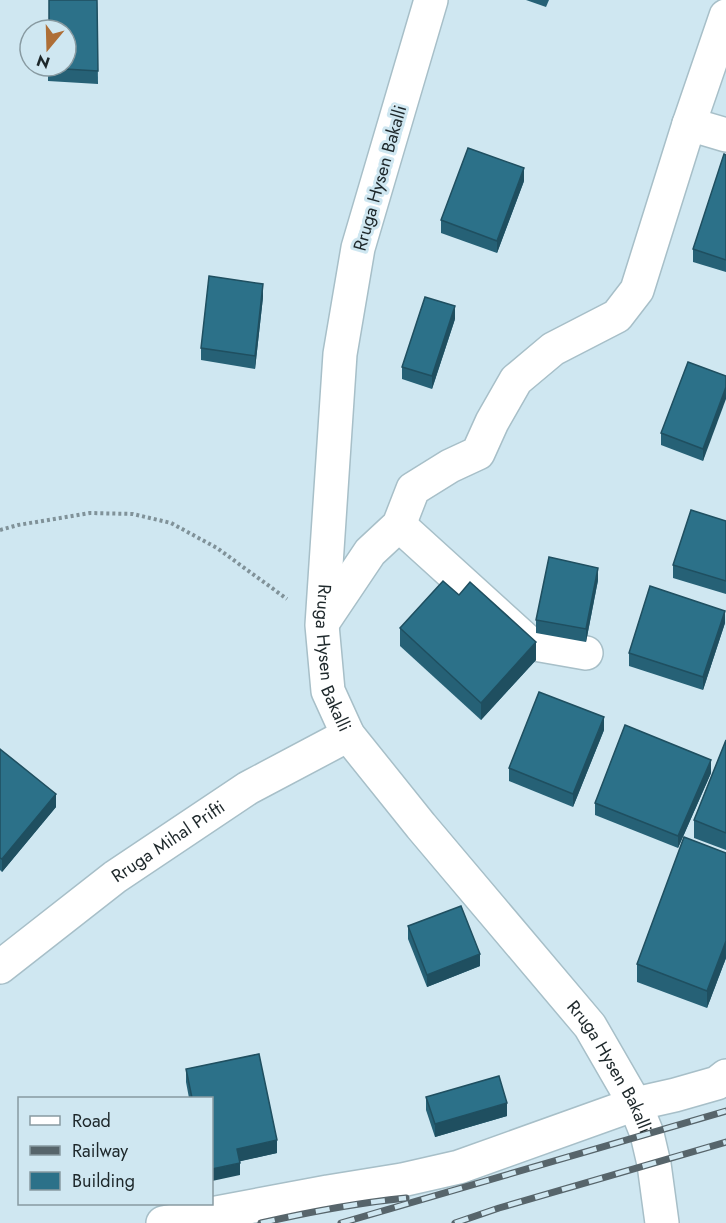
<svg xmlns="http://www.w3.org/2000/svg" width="726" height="1223" font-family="Jost,sans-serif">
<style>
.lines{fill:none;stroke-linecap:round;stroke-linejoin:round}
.minor-casing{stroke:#a7bfc8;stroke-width:36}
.path{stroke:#809299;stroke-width:4;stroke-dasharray:3 3;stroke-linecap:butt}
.minor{stroke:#fff;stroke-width:33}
.rail-casing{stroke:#57656b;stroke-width:7}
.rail{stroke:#cfe7f1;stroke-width:4.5;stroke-dasharray:14;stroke-linecap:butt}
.wall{fill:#266176}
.shaded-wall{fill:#1f4f60}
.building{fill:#2c7189;stroke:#1f4f60;stroke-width:1.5}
.labels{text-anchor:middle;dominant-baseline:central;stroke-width:6;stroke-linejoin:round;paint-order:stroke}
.street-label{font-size:18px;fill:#1d272a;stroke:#cfe7f1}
</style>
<rect width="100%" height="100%" fill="#cfe7f1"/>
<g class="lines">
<defs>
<g id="minor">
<path id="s1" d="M431 0 358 248 340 354 322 625 328 691 348 735 421 826 590 1026 635 1104 647 1134 654 1164 662 1223"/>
<path d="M689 124 726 135"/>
<path d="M399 525 529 643 586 653"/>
<path d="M323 622 370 552 399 525 413 489 450 466 478 453 492 422 516 380 553 349 617 316 637 290 689 124 726 16"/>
<path id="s2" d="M0 967 115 877 248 788 348 735"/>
<path d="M163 1223 328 1192 402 1180 459 1167 635 1104 675 1095 717 1083 726 1076"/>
</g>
</defs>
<use href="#minor" class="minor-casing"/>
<path class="path" d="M0 530 18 525 90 513 133 514 171 523 217 548 287 599"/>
<use href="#minor" class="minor"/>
<defs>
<g id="rail">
<path d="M261 1223C309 1212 357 1203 406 1198"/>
<path d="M341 1223 726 1111"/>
<path d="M455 1223 499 1208 726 1142"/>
</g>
</defs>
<use href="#rail" class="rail-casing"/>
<use href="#rail" class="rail"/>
</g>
<g class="wall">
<path d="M97 0 98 84 48 81V66Z"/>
<path d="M526 0H549L546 7Z"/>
<path d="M726 155V272L693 262V249Z"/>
<path d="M524 181 497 253 441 233V220Z"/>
<path d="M263 297 255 369 201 360V348Z"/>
<path d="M455 319 432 389 402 379V367Z"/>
<path d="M726 376 703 461 661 445V433Z"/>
<path d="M726 521V594L673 578V565Z"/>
<path d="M598 580 586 642 536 633V620Z"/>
<path d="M725 623 703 690 629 666V653Z"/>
<path d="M400 628 536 660 481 720 400 646Z"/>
<path d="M604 730 573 807 509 781V768Z"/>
<path d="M726 740V850L694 838V820Z"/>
<path d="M0 749 56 807 2 872 0 870Z"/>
<path d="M711 773 678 848 595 815V803Z"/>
<path d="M726 853V958L707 1008 637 982V964Z"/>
<path d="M408 926 480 966 427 987 408 939Z"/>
<path d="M186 1069 277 1153 240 1161V1175L212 1098H189L186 1082Z"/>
<path d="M426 1097 507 1116 435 1137 426 1110Z"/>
</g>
<g class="shaded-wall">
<path d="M524 168V181L497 253V241Z"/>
<path d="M263 284V297L255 369V356Z"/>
<path d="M455 306V319L432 389V376Z"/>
<path d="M726 387V399L703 461V449Z"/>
<path d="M598 568V580L586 642V629Z"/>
<path d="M725 611V623L703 690V677Z"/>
<path d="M536 642V660L481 720V703Z"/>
<path d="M604 717V730L573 807V794Z"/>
<path d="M711 760V773L678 848V836Z"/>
<path d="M56 794V807L2 872V859Z"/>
<path d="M726 941V958L707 1008V991Z"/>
<path d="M480 954V966L427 987V975Z"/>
<path d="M507 1103V1116L435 1137V1124Z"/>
<path d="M277 1140V1153L237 1162V1149Z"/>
<path d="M240 1163V1175L212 1181V1169Z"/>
</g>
<g class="building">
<path d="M49 0H97L98 71 48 68V66H66V30H49Z"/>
<path d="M468 148 524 168 497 241 441 220Z"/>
<path d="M724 154 726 155V260L693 249Z"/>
<path d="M209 276 263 284 255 356 201 348Z"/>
<path d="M425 297 455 306 432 376 402 367Z"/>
<path d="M688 362 726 376V387L703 449 661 433Z"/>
<path d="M691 510 726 521V581L673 565Z"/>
<path d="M549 557 598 568 586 629 536 620Z"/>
<path d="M443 581 459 595 470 582 536 642 481 703 400 628Z"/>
<path d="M650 586 725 611 703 677 629 653Z"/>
<path d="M539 692 604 717 573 794 509 768Z"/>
<path d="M625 725 711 760 678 836 595 803Z"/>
<path d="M726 740V833L694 820Z"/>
<path d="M0 749 56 794 2 859 0 858Z"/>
<path d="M684 837 726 853V941L707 991 637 964Z"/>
<path d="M461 906 480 954 427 975 408 926Z"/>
<path d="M259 1054 277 1140 237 1149 240 1163 212 1169V1098H192L186 1069Z"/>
<path d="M499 1076 507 1103 435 1124 426 1097Z"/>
</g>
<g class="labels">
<g class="street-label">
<text transform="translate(380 178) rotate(-74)">Rruga Hysen Bakalli</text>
<text stroke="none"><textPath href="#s1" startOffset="672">Rruga Hysen Bakalli</textPath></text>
<text stroke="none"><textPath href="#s2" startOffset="210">Rruga Mihal Prifti</textPath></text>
<text stroke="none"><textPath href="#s1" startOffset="1176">Rruga Hysen Bakalli</textPath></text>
</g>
</g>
<rect x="18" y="1097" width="195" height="108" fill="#cfe7f1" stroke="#889aa1" stroke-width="1.5"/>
<rect x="30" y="1116" width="30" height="9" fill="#ffffff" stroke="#889aa1" stroke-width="1.5"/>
<text x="72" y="1127" font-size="18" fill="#1d272a">Road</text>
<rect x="30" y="1146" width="30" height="9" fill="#57656b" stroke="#889aa1" stroke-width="1.5"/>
<text x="72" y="1157" font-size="18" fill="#1d272a">Railway</text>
<rect x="30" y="1172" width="30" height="18" fill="#2c7189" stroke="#889aa1" stroke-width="1.5"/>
<text x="72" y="1187" font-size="18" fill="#1d272a">Building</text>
<g transform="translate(48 48) rotate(199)"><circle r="28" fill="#cfe7f1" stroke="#889aa1" stroke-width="1.5"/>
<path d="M0-4.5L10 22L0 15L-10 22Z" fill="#ae6e36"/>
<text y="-9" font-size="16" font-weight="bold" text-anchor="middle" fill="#1d272a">N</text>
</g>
</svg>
